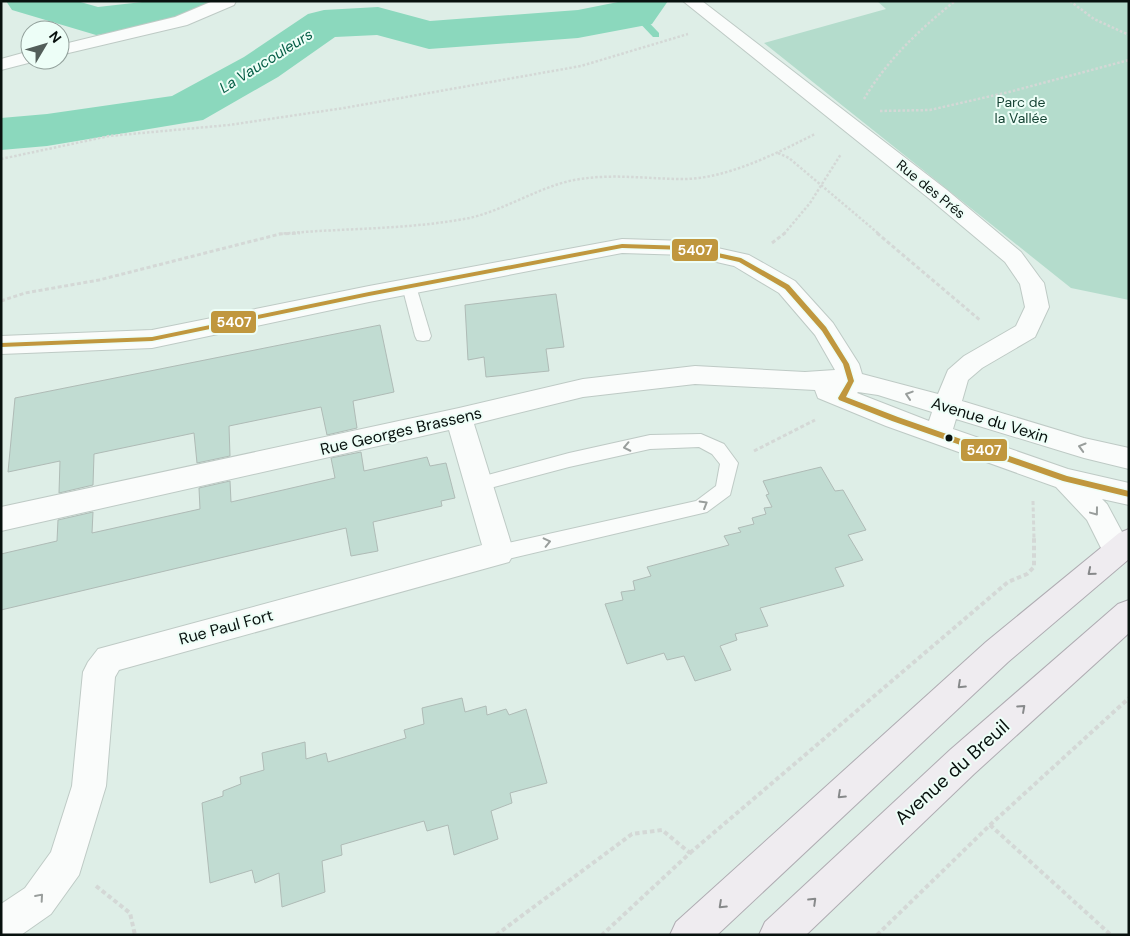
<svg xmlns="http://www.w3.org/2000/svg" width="1130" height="936" font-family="'DM Sans',sans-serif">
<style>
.green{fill:#b4dccc}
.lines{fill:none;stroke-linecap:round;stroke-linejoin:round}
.stream{fill:#8bd8bd;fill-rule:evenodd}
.river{fill:#8bd8bd;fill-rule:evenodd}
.building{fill:#c1dcd2;stroke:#afbbb6}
.service-casing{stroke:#becac5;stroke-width:2}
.minor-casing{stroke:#becac5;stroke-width:2}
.primary-casing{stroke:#afacb2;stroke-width:2}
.path-far2{stroke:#d4d8d6;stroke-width:2.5;stroke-dasharray:2.5 2;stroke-linecap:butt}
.path-far1{stroke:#d4d8d6;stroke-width:3;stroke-dasharray:4 2.5;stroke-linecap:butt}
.path{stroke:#d4d8d6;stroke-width:4;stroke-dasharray:4.5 3;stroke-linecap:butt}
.service{fill:#fafcfb;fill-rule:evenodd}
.minor{fill:#fafcfb;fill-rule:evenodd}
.primary{fill:#efecf0;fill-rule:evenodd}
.bus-1-casing{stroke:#edfef7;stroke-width:3}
.bus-1{fill:#c0973e;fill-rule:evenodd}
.oneway{stroke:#999e9c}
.oneway2{stroke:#87898a}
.bus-dot{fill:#08110e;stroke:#edfef7;stroke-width:2}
.labels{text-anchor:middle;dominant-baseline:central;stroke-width:4;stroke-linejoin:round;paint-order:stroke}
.far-park-label{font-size:14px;fill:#174435;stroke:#edfef7}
.far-street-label{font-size:14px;fill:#08110e;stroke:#edfef7}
.far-water-label{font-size:15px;font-style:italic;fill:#055e46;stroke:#edfef7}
.street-label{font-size:16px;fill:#08110e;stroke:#edfef7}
.near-street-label{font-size:19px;fill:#08110e;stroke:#edfef7}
.line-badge{stroke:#edfef7;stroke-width:2}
.badge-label{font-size:14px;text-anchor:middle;font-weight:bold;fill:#fff}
</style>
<rect width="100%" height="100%" fill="#deeee7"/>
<path class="green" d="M877 1H1129V300L1071 288 764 43 886 9Z"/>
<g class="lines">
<path class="stream" d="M633 12H639L659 33V37H653L633 16Z"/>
<g class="river">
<path d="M6 1H77L98 7 151 1H215L209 10 174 24 158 28 96 35 12 10Z"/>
<path d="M623 1H668L652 24 578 38 429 49 377 35 335 37 278 77 203 120 47 146 1 150V118L47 114 172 96 244 57 308 14 324 10 378 7 430 21 578 10Z"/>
</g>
</g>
<g class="building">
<path d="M556 294 564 347 546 349 549 371 486 377 484 357 468 360 465 305Z"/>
<path d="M380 325 394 392 353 401 357 428 327 435 321 407 229 426 230 456 197 463 194 433 94 454 93 485 59 493 60 461 8 472 15 398Z"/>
<path d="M361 452 364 471 427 457 430 466 446 463 455 498 441 501 442 506 373 522 378 551 351 556 346 528 1 610V554L57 541 58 520 93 512 92 533 200 509 199 488 230 481 231 502 335 478 331 458Z"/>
<path d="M821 467 835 491 843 490 866 530 848 535 863 560 835 568 844 586 760 608 768 626 735 634 737 640 720 646 731 670 695 681 684 656 667 660 664 653 627 664 605 604 623 600 621 592 635 590 633 581 651 576 647 567 729 545 724 536 741 532 738 528 754 524 752 518 766 514 764 508 772 507 766 495 769 494 763 481Z"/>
<path d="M462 698 465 712 486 706 487 715 506 709 509 715 526 709 547 783 510 793 512 803 491 811 498 839 454 855 448 825 427 831 424 821 341 845 342 855 322 861 325 892 282 907 279 873 255 883 252 870 210 883 202 803 223 796V791L241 784 240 777 264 770 262 753 305 742 306 759 326 753 328 762 406 738 404 730 424 724 422 708Z"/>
</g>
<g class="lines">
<defs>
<g id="service">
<path d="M409 281 414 283 416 286 431 336 429 340 423 341 417 340 415 336 402 286 404 283Z"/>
<path d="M701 434 724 444 738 463 730 495 707 512 499 561 492 558 490 553 492 548 499 545 696 501 716 486 720 464 712 454 699 447 650 449 569 467 479 491 473 489 470 484 473 479 569 453 650 435Z"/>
</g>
<g id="minor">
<path d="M213 1H236L234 5 187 25 60 55V45L175 17Z"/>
<path d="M683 1H702L947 190 1021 252 1040 278 1044 283 1049 307 1035 337 982 368 968 380 962 401 1084 438 1129 448V469L1084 458 956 419 953 429 1068 469 1129 483V505L1102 499 1107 504 1129 545 1127 560 1117 563 1107 560 1087 520 1056 487 886 426 818 398 815 390 695 384 583 397 474 424 514 553 509 562 119 670 115 677 106 786 79 875 51 914 21 935H1V904L25 888 51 852 72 786 83 672 88 662 98 649 482 545 449 430 1 531V507L459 408 583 379 695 366 805 372 835 370 815 335 779 293 734 266 686 255 622 253 369 302 152 348 1 354V336L152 330 369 286 622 239 686 241 749 255 795 281 833 323 859 364 862 374 938 394 948 370 964 356 1016 326 1025 307 1020 284 1005 262 931 200ZM858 392 878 395 932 412 929 421 857 393Z"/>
<path d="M30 51V60L36 61 1 70V59Z"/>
</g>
<g id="primary">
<path d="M1129 529V559L1008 662 717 935H670L676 922 986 642 1119 533Z"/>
<path d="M1129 600V633L974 774 806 935H759L765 922 950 750 1118 604Z"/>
</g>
</defs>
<use href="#service" class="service-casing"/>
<use href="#minor" class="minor-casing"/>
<use href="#primary" class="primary-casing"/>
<g class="path-far2">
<path d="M1070 1 1094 19 1129 35"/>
<path d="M864 99C887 60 920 29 955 1"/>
<path d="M880 111 930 110 1009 92 1129 60"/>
<path d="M778 153 789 158 879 234"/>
<path d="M1 159 109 136 229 125 344 108 581 66 688 34"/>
<path d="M279 234C341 228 402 230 464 219 500 213 538 187 574 180 612 173 646 179 683 179 727 179 777 153 815 134"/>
<path d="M784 234 810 203 841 154"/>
</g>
<g class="path-far1">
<path d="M877 233 981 321"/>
<path d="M772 243 785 233"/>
<path d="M1 301 25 293 99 280 280 234 300 233"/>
<path d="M754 451 815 420"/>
<path d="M1033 501 1034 539"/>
</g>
<g class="path">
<path d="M990 825 1111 935"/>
<path d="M690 853 1008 582 1027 574 1034 567V538"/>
<path d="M96 886 130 913 135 935"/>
<path d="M496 935 632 834 662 830 690 853 602 935"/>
<path d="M877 935 990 825 1129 698"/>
</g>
<use href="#service" class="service"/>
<use href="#minor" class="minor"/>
<use href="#primary" class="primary"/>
<defs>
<path id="bus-1" d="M622 244 686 246 741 258 789 285 826 327 849 364 854 381 846 397 898 417 1067 476 1129 491V497L1063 481 892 421 839 400 838 398 848 381 843 364 822 331 785 289 739 262 686 250 622 248 369 296 152 341 1 347V343L152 337 369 292Z"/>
</defs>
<use href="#bus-1" class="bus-1-casing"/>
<use href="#bus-1" class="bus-1"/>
</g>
<defs><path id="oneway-chevron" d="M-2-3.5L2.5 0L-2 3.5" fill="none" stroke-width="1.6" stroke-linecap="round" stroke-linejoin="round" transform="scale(1.25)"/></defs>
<g class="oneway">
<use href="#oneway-chevron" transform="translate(909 395) rotate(-162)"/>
<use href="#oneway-chevron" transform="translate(627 447) rotate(168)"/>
<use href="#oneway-chevron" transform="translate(1082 447) rotate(-164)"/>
<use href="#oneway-chevron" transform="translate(704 504) rotate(-31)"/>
<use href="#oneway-chevron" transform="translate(1095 512) rotate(53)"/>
<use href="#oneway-chevron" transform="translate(547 542) rotate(-13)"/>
<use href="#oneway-chevron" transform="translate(40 897) rotate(-49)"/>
</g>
<g class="oneway2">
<use href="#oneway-chevron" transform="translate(1091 572) rotate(140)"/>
<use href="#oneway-chevron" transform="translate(961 685) rotate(137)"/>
<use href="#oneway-chevron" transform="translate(1022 708) rotate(-42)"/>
<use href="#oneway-chevron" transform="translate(841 795) rotate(137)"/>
<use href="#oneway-chevron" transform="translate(813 901) rotate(-44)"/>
<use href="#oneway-chevron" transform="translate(722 905) rotate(137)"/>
</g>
<circle class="bus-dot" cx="949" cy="438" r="4.5"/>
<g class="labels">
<g class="far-park-label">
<text x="1021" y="102">Parc de<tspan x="1021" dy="16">la Vallée</tspan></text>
</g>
<g class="far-street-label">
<text transform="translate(931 189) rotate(39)">Rue des Prés</text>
</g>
<g class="far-water-label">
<text transform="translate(266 61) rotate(-32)">La Vaucouleurs</text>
</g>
<g class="street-label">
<text transform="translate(990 420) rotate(17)">Avenue du Vexin</text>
<text transform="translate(401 431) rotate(-13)">Rue Georges Brassens</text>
<text transform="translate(226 627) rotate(-15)">Rue Paul Fort</text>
</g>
<g class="near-street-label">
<text transform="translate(952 772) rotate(-42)">Avenue du Breuil</text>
</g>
</g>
<g class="line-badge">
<rect x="671" y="238" width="48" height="24" rx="5" fill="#c0973e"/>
<rect x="210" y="310" width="47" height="24" rx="5" fill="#c0973e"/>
<rect x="960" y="438" width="48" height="24" rx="5" fill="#c0973e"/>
</g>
<g class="badge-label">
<text x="695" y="255">5407</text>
<text x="234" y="327">5407</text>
<text x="984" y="455">5407</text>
</g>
<rect width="1130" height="936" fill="none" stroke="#08110e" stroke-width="5"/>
<g transform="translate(45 45) rotate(52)"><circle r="24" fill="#edfef7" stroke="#919f9a"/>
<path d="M0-4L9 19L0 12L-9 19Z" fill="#535e5a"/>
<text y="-8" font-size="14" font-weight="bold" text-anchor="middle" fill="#08110e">N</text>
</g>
</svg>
